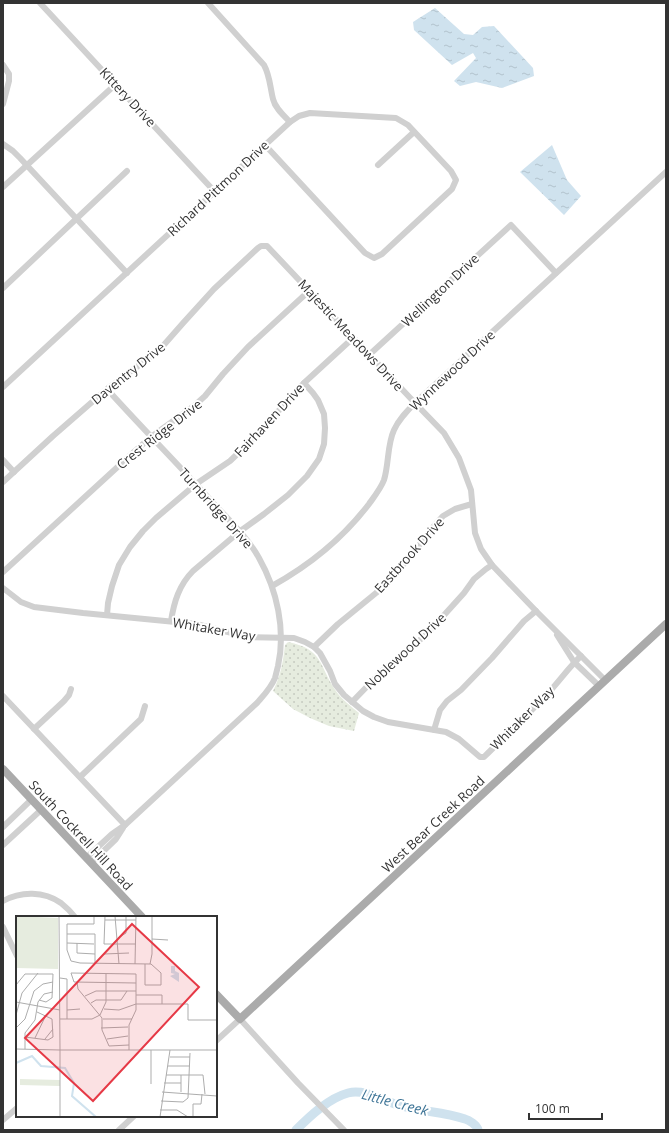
<svg xmlns="http://www.w3.org/2000/svg" width="669" height="1133" font-family="'Open Sans',sans-serif">
<style>
.park{fill:url(#park-dots)}
.water{fill:url(#water-ripples)}
.lines{fill:none;stroke-linecap:round;stroke-linejoin:round}
.river{stroke:#cfe2ee;stroke-width:9}
.minor{stroke:#d0d0d0;stroke-width:6}
.major{stroke:#ababab;stroke-width:8}
.labels{text-anchor:middle;dominant-baseline:central;stroke-width:4;stroke-linejoin:round;paint-order:stroke}
.street-label{font-size:13px;fill:#333;stroke:#fff}
.water-label{font-size:14px;font-style:italic;fill:#3f7597;stroke:#fff}
.inset-river{fill:none;stroke:#cfe2ee;stroke-width:2}
.inset-road{fill:none;stroke:#adadad;stroke-width:1}
.view{fill:#e63946;fill-opacity:0.15;stroke:#e63946;stroke-width:2}
.inset-edge{fill:none;stroke:#333;stroke-width:2}
</style>
<defs>
<pattern id="park-dots" width="8" height="8" patternUnits="userSpaceOnUse"><rect width="8" height="8" fill="#e6ecdf"/><path d="M2 2h.1M6 6h.1" fill="none" stroke="#c6cbc0" stroke-width="1.8" stroke-linecap="round"/></pattern>
<pattern id="water-ripples" width="26" height="14" patternUnits="userSpaceOnUse"><rect width="26" height="14" fill="#cfe2ee"/><path d="M2 4q2-2 4 0t4 0M15 11q2-2 4 0t4 0" fill="none" stroke="#b2c2cd"/></pattern>
</defs>
<rect width="100%" height="100%" fill="#fff"/>
<path class="park" d="M288 642C324 649 319 667 336 691 342 700 351 706 359 713L354 731 329 726 310 718 293 709 273 691C281 675 283 662 285 645Z"/>
<g class="water">
<path d="M435 8 464 34 473 35 482 27 494 26 533 68 534 76 502 88 476 82 460 86 454 81 476 58 473 53 452 65 414 30 413 22Z"/>
<path d="M552 145 567 180 581 196 564 215 520 172Z"/>
</g>
<g class="lines">
<path class="river" d="M296 1130C310 1116 329 1098 348 1093 364 1089 380 1099 395 1104 418 1112 442 1111 465 1119 469 1120 477 1125 478 1130"/>
<g class="minor">
<path d="M40 3 215 192"/>
<path d="M208 3 264 65C270 76 270 87 273 99 275 108 283 115 290 122"/>
<path d="M3 65 9 74V81L3 104"/>
<path d="M3 144 13 151 20 158 127 273"/>
<path d="M378 165 414 132"/>
<path d="M3 187 116 84"/>
<path d="M3 288 127 171"/>
<path d="M369 355 511 225 556 273"/>
<path d="M3 387 290 122 299 116 310 113 396 118 408 125 451 171 456 180 452 189 382 254 374 258 365 253 265 145"/>
<path d="M3 460 14 472"/>
<path d="M3 482 53 436 107 389 154 354 162 347 184 322 214 289 258 248 261 246H267L415 403 444 433 459 458 471 490 475 533 481 549 492 565 536 611 605 680"/>
<path d="M3 572 135 451 151 437 194 406 205 396 223 374 248 347 309 291"/>
<path d="M272 586C310 565 343 538 369 504 374 497 381 488 384 480 389 464 387 445 394 430 399 419 407 411 415 403L666 172"/>
<path d="M3 588 21 602 34 607 83 613 196 624 248 637 294 638 305 642 314 647 320 653 330 671 335 684 344 695 363 711 374 717 388 722 446 732 459 739 480 757H484C506 735 529 714 550 691 561 679 570 666 581 656"/>
<path d="M107 615 108 603 112 586 119 565 130 547 143 531 156 518 196 484 230 461 251 441 304 383 353 338"/>
<path d="M171 621C174 602 179 585 193 571L239 532 264 514 288 495 307 476 319 459 324 444 325 428 324 414 318 400 313 393 304 383"/>
<path d="M557 635 574 662 599 686"/>
<path d="M314 647 338 624 376 593 393 577 425 538 434 526 443 516 455 509 472 504"/>
<path d="M3 696 125 825"/>
<path d="M352 702 381 672 427 634 464 593 474 579 486 569 492 565"/>
<path d="M34 729 64 701 69 695 71 689"/>
<path d="M434 730 440 710 447 701 461 690 492 658 524 621 536 611"/>
<path d="M80 777 141 719 145 706"/>
<path d="M3 827 31 800"/>
<path d="M3 845 41 810"/>
<path d="M86 858 112 834 125 825 257 703C264 695 271 688 275 678 276 674 277 670 278 666 286 630 277 590 259 558 248 538 230 521 214 504 179 465 142 428 107 389"/>
<path d="M91 863 116 839 123 828"/>
<path d="M3 901C21 891 44 891 61 903 66 907 71 912 75 917"/>
<path d="M3 927 17 956"/>
<path d="M216 1041 240 1019 298 1083 344 1130"/>
<path d="M3 1120 17 1108"/>
<path d="M119 1130 134 1116"/>
</g>
<g class="major">
<path d="M3 769 142 917"/>
<path d="M216 994 240 1019 666 624"/>
</g>
</g>
<g class="labels">
<g class="street-label">
<text transform="translate(128 97) rotate(47)">Kittery Drive</text>
<text transform="translate(218 188) rotate(-43)">Richard Pittmon Drive</text>
<text transform="translate(440 290) rotate(-43)">Wellington Drive</text>
<text transform="translate(351 335) rotate(47)">Majestic Meadows Drive</text>
<text transform="translate(452 370) rotate(-43)">Wynnewood Drive</text>
<text transform="translate(128 373) rotate(-39)">Daventry Drive</text>
<text transform="translate(269 420) rotate(-47)">Fairhaven Drive</text>
<text transform="translate(159 434) rotate(-38)">Crest Ridge Drive</text>
<text transform="translate(216 508) rotate(48)">Turnbridge Drive</text>
<text transform="translate(409 555) rotate(-48)">Eastbrook Drive</text>
<text transform="translate(214 629) rotate(10)">Whitaker Way</text>
<text transform="translate(405 651) rotate(-43)">Noblewood Drive</text>
<text transform="translate(522 718) rotate(-45)">Whitaker Way</text>
<text transform="translate(433 824) rotate(-43)">West Bear Creek Road</text>
<text transform="translate(81 835) rotate(47)">South Cockrell Hill Road</text>
</g>
<g class="water-label">
<text transform="translate(395 1102) rotate(15)">Little Creek</text>
</g>
</g>
<g transform="translate(16 916)">
<rect width="201" height="201" fill="#fff"/>
<path d="M0 0 42 2V53L0 52Z" fill="#e6ecdf"/>
<path d="M4 163 44 164V170L4 169Z" fill="#e6ecdf"/>
<path d="M155 50H159V55L163 57V66L154 60 159 58 155 57Z" fill="#cfe2ee"/>
<path class="inset-river" d="M0 147 16 140 25 150 49 152 58 167 56 180 80 201"/>
<path class="inset-road" d="M43 0 44 134H201M78 0V8H51V34L55 45 64 47 134 48H135L145 57V69H129V48M89 0 88 28H120M99 0 103 48M89 4H120M51 18H79V47M102 22 110 17V0M136 23 152 24M51 27 78 28M61 27V37L79 38M88 38 113 37M119 48 120 0M134 48 136 38V0M44 62 51 63V103M61 66 62 73 86 102V114L93 130 113 129M0 69 9 58H37L36 82 30 86 23 84M120 79H146V88M69 80 80 75H120M0 86 44 94M75 87 80 84H105L111 75M88 93 103 94 120 88H172V104H201M51 94 64 93M0 99 6 77 22 57M44 103H76L84 99 90 86V57M87 103H116M0 112 9 103 18 75 27 68 37 66M85 112 112 111M9 121 32 124 37 121 36 103 21 96M19 122 30 99M29 123 37 113M91 123 112 120M0 133 44 134V201M9 133V117L19 104 22 86 28 78 37 76M113 134V109L120 94V58L55 57 58 66 120 67M154 141H174M152 150H174M150 159H187L189 178M165 159V176M148 167H165M135 168V134M146 176 201 180M145 185 167 186 172 182 174 137M144 194H161L172 201M144 201 154 134M177 201V188H185L186 178"/>
<path class="view" d="M116 8 183 71 77 185 9 122Z"/>
<rect width="201" height="201" class="inset-edge"/>
</g>
<rect width="669" height="1133" fill="none" stroke="#333333" stroke-width="8"/>
<path d="M529 1113v6h73v-6" fill="none" stroke="#333333" stroke-width="2"/>
<text x="535" y="1113" font-size="12" fill="#333333" stroke="#ffffff" stroke-width="3" paint-order="stroke">100 m</text>
</svg>
